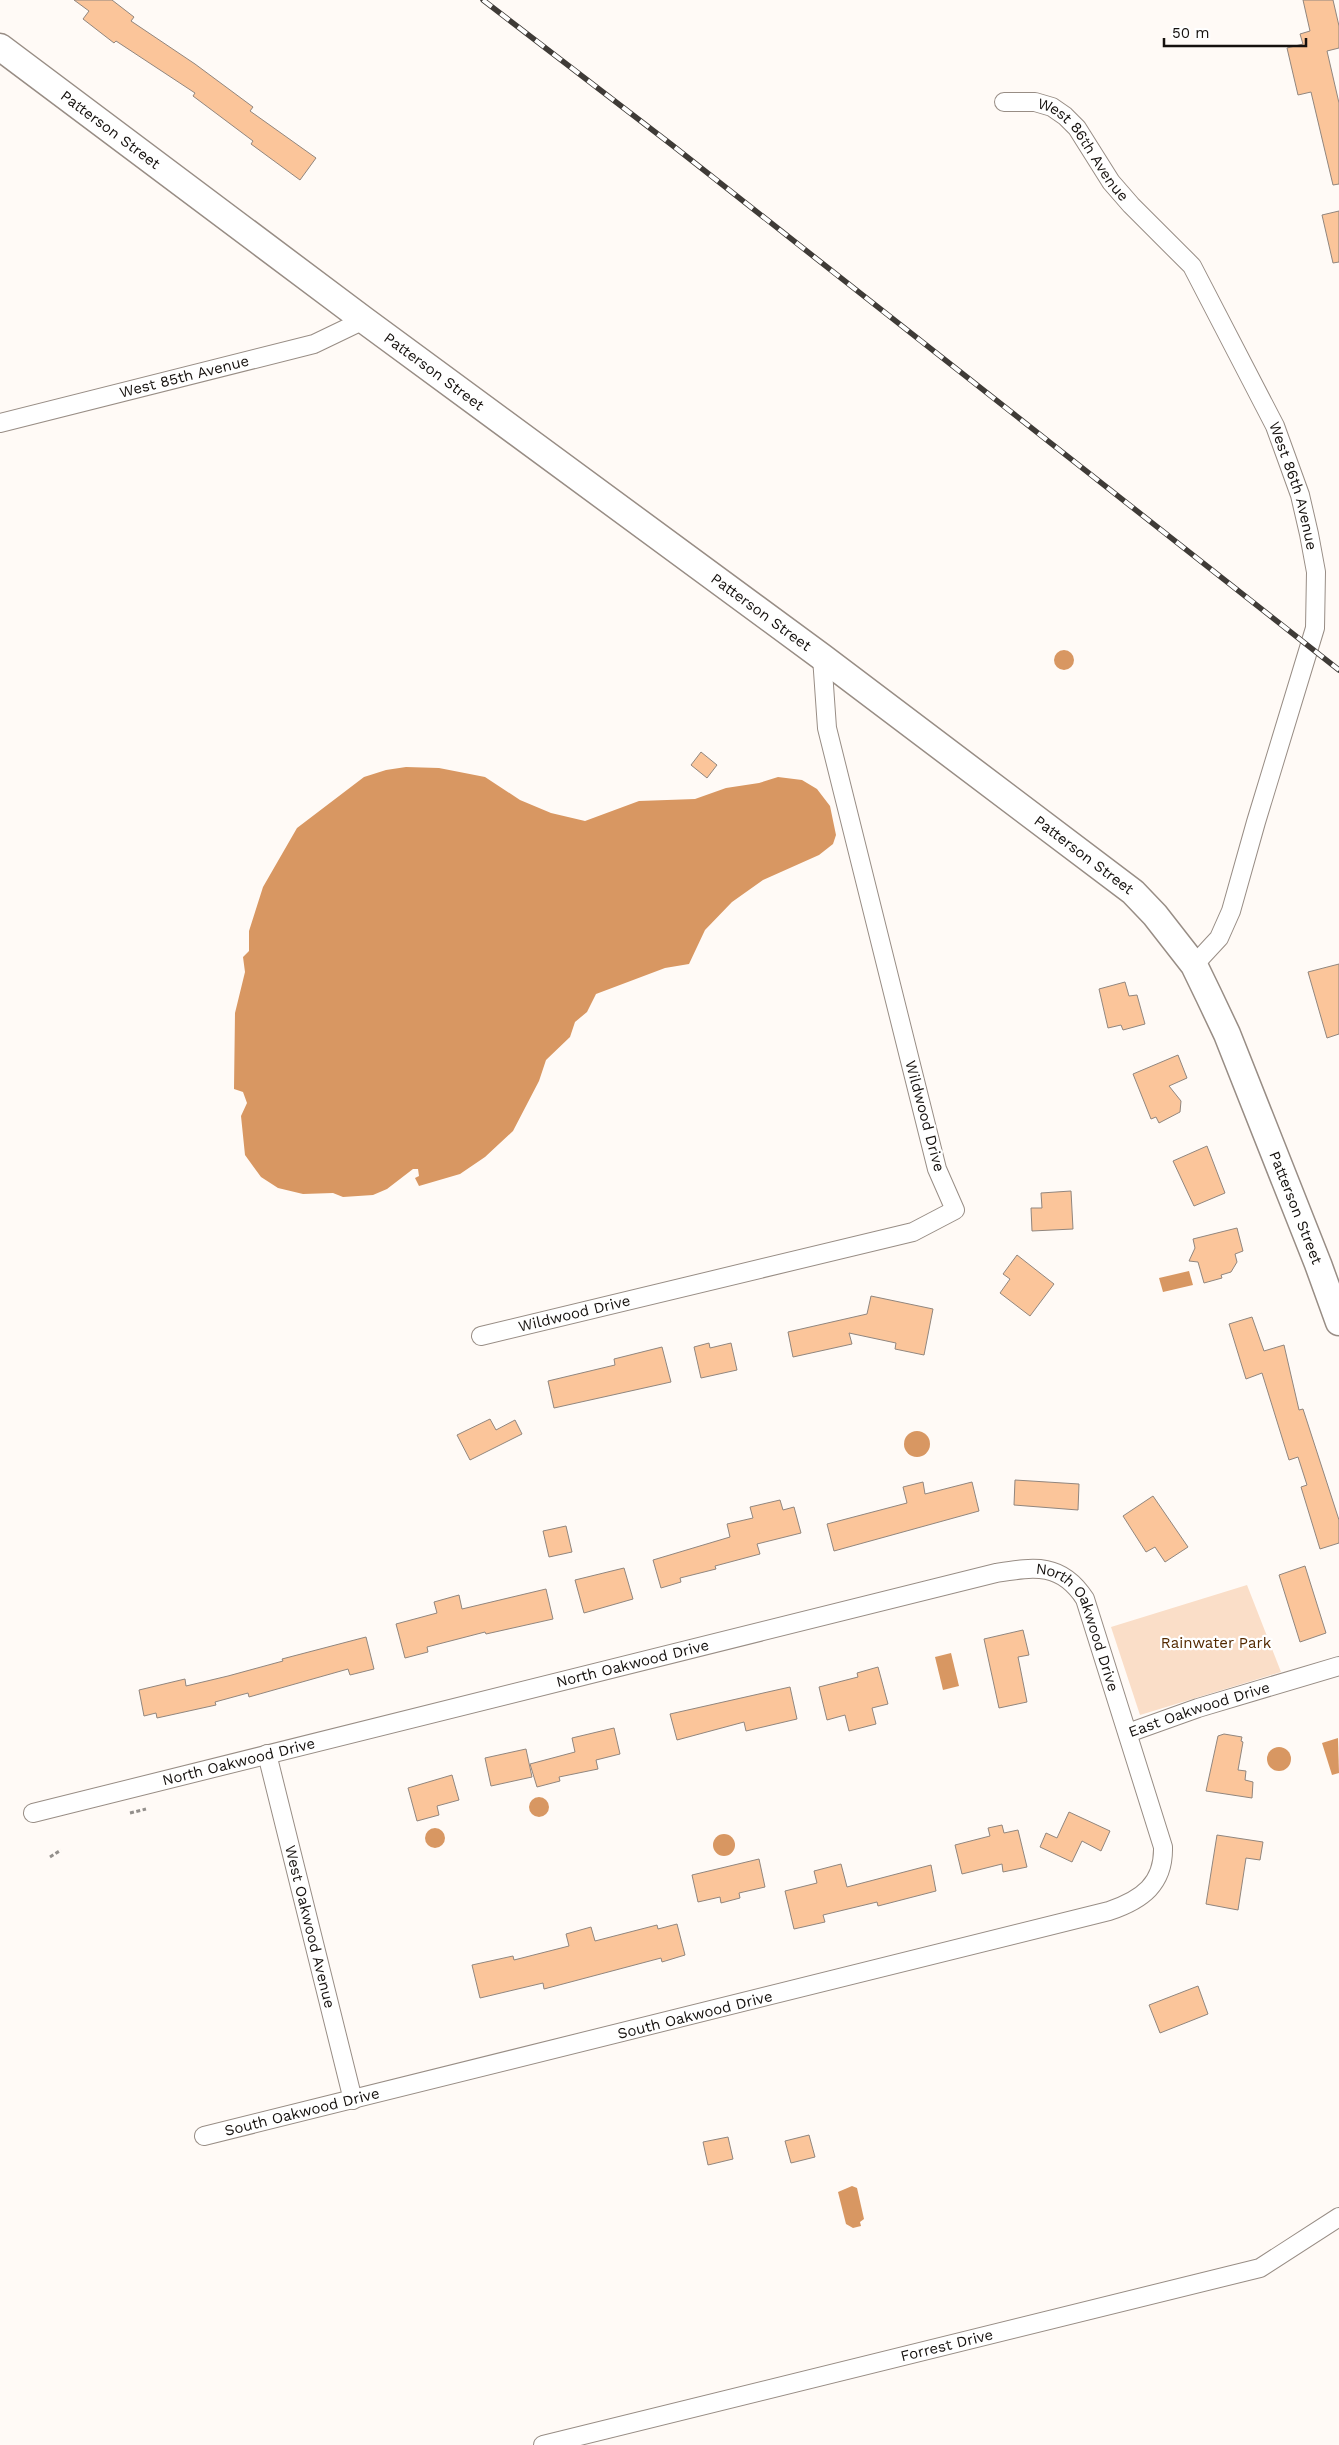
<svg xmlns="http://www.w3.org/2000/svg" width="1339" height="2445" font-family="'Work Sans',sans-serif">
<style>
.green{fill:#fadec8}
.water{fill:#d89762}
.building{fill:#fbc59a;stroke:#91867e}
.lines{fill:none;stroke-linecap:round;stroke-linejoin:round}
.street-casing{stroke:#988d85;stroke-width:20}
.secondary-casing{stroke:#988d85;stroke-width:29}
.path{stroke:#938f8b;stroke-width:3;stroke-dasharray:4 2.5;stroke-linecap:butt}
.street{stroke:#fff;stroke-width:18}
.secondary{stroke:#fff;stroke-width:26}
.rail-casing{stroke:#3f3b37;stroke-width:5.5}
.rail{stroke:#fff;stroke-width:4;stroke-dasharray:11;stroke-linecap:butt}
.labels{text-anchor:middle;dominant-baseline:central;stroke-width:4.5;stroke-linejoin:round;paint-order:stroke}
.street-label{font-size:15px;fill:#15110e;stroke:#fff}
.park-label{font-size:15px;fill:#532900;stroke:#fff}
</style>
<rect width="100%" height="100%" fill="#fffaf6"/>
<path class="green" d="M1247 1585 1281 1672 1140 1715 1111 1627Z"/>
<g class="water">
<circle cx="1064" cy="660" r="10"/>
<path d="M406 767 439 768 485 777 520 800 551 813 585 821 639 801 695 799 726 788 759 783 778 777 802 780 817 789 830 806 836 835 833 844 819 855 763 880 732 902 705 930 689 964 665 968 596 994 587 1012 575 1022 570 1037 546 1060 539 1081 513 1131 485 1157 460 1174 419 1186 415 1178 419 1176 418 1169H413L387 1189 373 1195 343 1197 333 1193 303 1194 278 1188 261 1177 245 1155 241 1116 247 1103 243 1092 234 1089 235 1013 245 972 243 957 249 951V931L263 887 297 828 364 777 386 770Z"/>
<path d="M1189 1271 1193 1285 1163 1292 1159 1278Z"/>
<circle cx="917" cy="1444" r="13"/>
<path d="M951 1653 959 1686 943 1690 935 1657Z"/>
<path d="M1338 1738 1339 1773 1332 1775 1322 1743Z"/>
<circle cx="1279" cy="1759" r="12"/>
<circle cx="539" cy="1807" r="10"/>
<circle cx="435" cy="1838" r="10"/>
<circle cx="724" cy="1845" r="11"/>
<path d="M852 2186 857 2188 864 2219 860 2222 861 2226 853 2228 846 2224 838 2192Z"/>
</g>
<g class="building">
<path d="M74 0H112L134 17 131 21 195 64 253 107 250 111 316 158 300 180 251 144 253 141 193 96 195 93 116 41 114 43 83 19 89 11Z"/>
<path d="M1303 0H1333L1339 26V48L1327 51 1339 103V184L1333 185 1311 92 1298 95 1287 48 1303 44 1300 34 1310 31Z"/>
<path d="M1339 211V262L1333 263 1322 215Z"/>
<path d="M701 752 717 765 707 778 691 765Z"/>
<path d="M1339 964V1034L1327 1038 1308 972Z"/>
<path d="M1125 982 1129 996 1137 995 1145 1024 1123 1030 1121 1025 1108 1028 1099 989Z"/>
<path d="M1178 1055 1187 1078 1169 1086 1181 1101 1180 1112 1159 1123 1156 1117 1151 1119 1133 1074Z"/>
<path d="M1207 1146 1225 1193 1194 1206 1173 1161Z"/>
<path d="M1071 1191 1073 1229 1032 1231 1031 1208H1042L1041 1193Z"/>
<path d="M1237 1228 1243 1251 1235 1254 1237 1262 1231 1272 1221 1275 1222 1278 1204 1283 1198 1262 1189 1261 1195 1248 1193 1239Z"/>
<path d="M1017 1255 1054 1284 1030 1316 1000 1293 1010 1279 1003 1274Z"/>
<path d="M871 1296 933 1309 924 1355 895 1349 896 1343 849 1333 852 1344 793 1357 788 1332 867 1314Z"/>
<path d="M1252 1317 1264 1351 1284 1345 1299 1410 1303 1409 1339 1520V1543L1320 1549 1301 1487 1307 1485 1298 1457 1289 1460 1262 1373 1246 1379 1229 1324Z"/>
<path d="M709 1343 710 1348 731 1343 737 1370 701 1378 694 1347Z"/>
<path d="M662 1347 671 1382 554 1408 548 1381 615 1365 614 1359Z"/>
<path d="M490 1419 496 1430 515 1420 522 1434 470 1460 457 1435Z"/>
<path d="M1015 1480 1079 1484 1078 1510 1014 1505Z"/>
<path d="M923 1482 925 1494 972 1482 979 1511 834 1551 827 1524 907 1503 903 1487Z"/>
<path d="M1153 1496 1188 1547 1165 1562 1155 1547 1146 1552 1123 1516Z"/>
<path d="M780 1500 783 1510 794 1507 801 1533 757 1544 760 1554 715 1566 716 1569 680 1578 681 1582 661 1588 653 1560 730 1537 727 1524 753 1518 750 1507Z"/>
<path d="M566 1526 572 1552 549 1557 543 1531Z"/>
<path d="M1305 1566 1326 1633 1300 1642 1279 1575Z"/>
<path d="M624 1568 633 1599 584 1613 575 1580Z"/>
<path d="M546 1589 553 1619 486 1634 485 1632 427 1647 428 1652 405 1658 396 1624 437 1613 434 1602 459 1595 462 1609Z"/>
<path d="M1023 1630 1029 1655 1018 1657 1027 1702 999 1708 984 1639Z"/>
<path d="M366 1637 374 1669 350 1675 348 1669 249 1697 248 1693 215 1702 216 1705 157 1718 156 1713 144 1716 139 1690 185 1679 186 1686 228 1676 283 1661 282 1659Z"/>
<path d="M878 1667 888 1704 872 1708 876 1724 849 1731 845 1715 827 1720 819 1687 858 1677 857 1673Z"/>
<path d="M790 1687 797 1719 746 1731 744 1722 677 1740 670 1714Z"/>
<path d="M614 1728 620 1754 596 1760 598 1769 559 1777 560 1781 537 1787 530 1764 575 1752 572 1738Z"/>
<path d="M1224 1734 1242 1737 1241 1741 1243 1742 1238 1770 1246 1771 1245 1780 1253 1782 1252 1798 1206 1791 1218 1736Z"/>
<path d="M526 1749 532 1777 491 1786 485 1758Z"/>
<path d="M452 1775 459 1800 437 1806 439 1815 417 1821 408 1788Z"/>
<path d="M1069 1812 1110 1831 1101 1851 1082 1841 1072 1862 1040 1847 1046 1833 1057 1838Z"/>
<path d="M1002 1825 1004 1833 1018 1830 1027 1867 1003 1872 1002 1864 962 1874 955 1845 990 1836 988 1828Z"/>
<path d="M1217 1835 1263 1842 1260 1860 1246 1858 1238 1910 1206 1904Z"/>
<path d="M759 1859 765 1887 739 1893 740 1898 721 1903 720 1897 698 1902 692 1875Z"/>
<path d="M841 1864 847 1887 931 1865 936 1891 878 1906 877 1902 823 1915 825 1922 794 1929 785 1891 817 1883 814 1871Z"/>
<path d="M677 1924 685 1955 662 1962 661 1958 544 1989 543 1983 480 1998 472 1965 513 1956 514 1960 569 1946 566 1934 591 1927 595 1941 657 1925 658 1929Z"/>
<path d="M1198 1986 1208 2014 1160 2033 1149 2005Z"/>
<path d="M809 2135 815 2157 791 2163 785 2141Z"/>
<path d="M728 2137 733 2159 708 2165 703 2142Z"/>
</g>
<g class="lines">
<defs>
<g id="street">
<path id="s1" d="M1004 102H1035L1052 107 1065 116 1077 128 1111 182 1131 205 1192 266 1275 426 1300 495 1309 534 1316 572 1315 628 1256 822 1231 911 1219 938 1194 965"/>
<path id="s2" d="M0 423 314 344 364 320"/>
<path id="s3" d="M481 1336 913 1232 955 1210 937 1169 827 728 822 657"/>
<path id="s4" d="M1128 1733 1198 1708 1339 1666"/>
<path id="s5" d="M267 1754 353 2100"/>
<path id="s6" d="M33 1813 996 1573C1034 1567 1061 1562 1085 1599L1163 1847C1164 1884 1142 1900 1109 1911L204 2136"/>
<path id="s7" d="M543 2445 1260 2268 1339 2217"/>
</g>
<g id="secondary">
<path id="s8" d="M0 47 364 320 822 657 1133 892 1155 915 1194 965 1209 996 1227 1034 1318 1264 1339 1322"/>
</g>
</defs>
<use href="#street" class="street-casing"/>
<use href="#secondary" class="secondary-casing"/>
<g class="path">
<path d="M130 1813 146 1809"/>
<path d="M50 1857 61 1850"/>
</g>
<use href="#street" class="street"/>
<use href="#secondary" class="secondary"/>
<defs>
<path id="rail" d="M483 0 672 145 1339 670"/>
</defs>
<use href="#rail" class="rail-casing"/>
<use href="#rail" class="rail"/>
</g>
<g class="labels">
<g class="street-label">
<text stroke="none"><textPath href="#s8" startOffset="138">Patterson Street</textPath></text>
<text stroke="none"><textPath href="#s1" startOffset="101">West 86th Avenue</textPath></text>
<text stroke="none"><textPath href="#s8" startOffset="542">Patterson Street</textPath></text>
<text stroke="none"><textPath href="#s2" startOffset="190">West 85th Avenue</textPath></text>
<text stroke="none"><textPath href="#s1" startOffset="505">West 86th Avenue</textPath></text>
<text stroke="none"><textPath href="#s8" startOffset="948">Patterson Street</textPath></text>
<text stroke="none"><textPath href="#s8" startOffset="1352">Patterson Street</textPath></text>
<text transform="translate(925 1116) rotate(75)">Wildwood Drive</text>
<text stroke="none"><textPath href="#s8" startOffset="1772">Patterson Street</textPath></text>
<text stroke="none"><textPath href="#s3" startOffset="96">Wildwood Drive</textPath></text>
<text stroke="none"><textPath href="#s6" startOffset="1111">North Oakwood Drive</textPath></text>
<text stroke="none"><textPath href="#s6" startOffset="618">North Oakwood Drive</textPath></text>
<text stroke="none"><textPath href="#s4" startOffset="75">East Oakwood Drive</textPath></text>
<text stroke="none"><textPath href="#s6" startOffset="212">North Oakwood Drive</textPath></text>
<text stroke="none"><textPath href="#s5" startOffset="178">West Oakwood Avenue</textPath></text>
<text transform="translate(695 2015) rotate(-14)">South Oakwood Drive</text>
<text transform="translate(302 2112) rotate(-14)">South Oakwood Drive</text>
<text stroke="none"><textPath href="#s7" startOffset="416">Forrest Drive</textPath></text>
</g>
<g class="park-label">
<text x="1216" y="1643">Rainwater Park</text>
</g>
</g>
<path d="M1164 38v8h142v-8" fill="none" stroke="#15110e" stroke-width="2.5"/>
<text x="1172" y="38" font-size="15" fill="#15110e" stroke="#ffffff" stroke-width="4" paint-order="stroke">50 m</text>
</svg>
